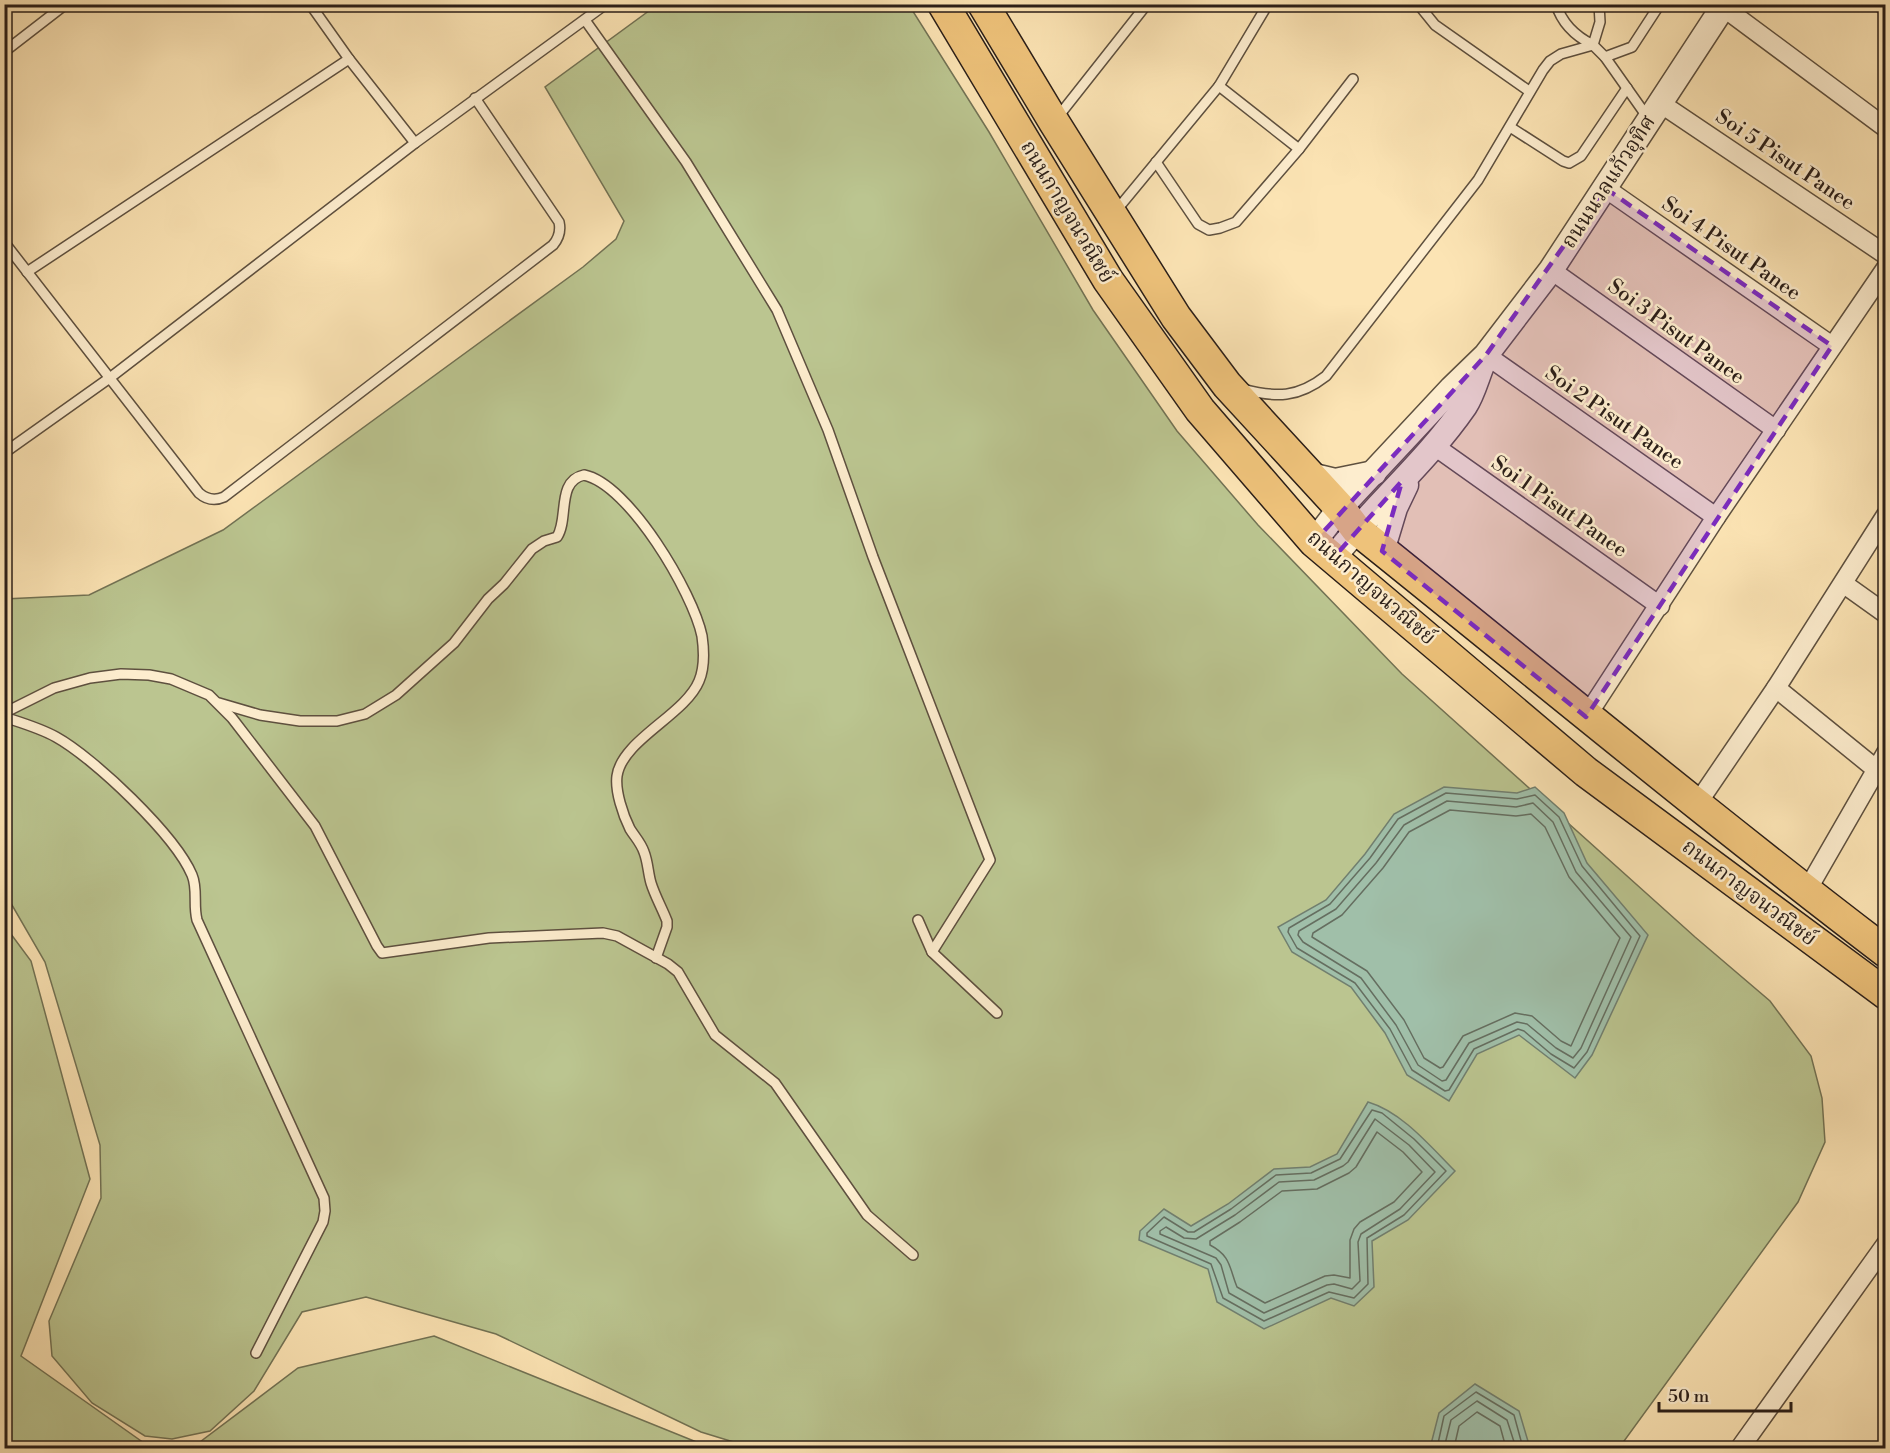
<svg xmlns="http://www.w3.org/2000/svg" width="1890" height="1453" font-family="'Libre Bodoni','Noto Serif Thai',serif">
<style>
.green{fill:#bbc590;stroke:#727254;stroke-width:1.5}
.water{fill:#a0bfa9;stroke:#717f6f;stroke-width:1.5}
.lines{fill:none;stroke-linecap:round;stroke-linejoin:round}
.shore{stroke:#656e60;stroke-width:1.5}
.service-casing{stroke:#5e503f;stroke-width:12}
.minor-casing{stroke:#5e503f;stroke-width:21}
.tertiary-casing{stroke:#5e503f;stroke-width:27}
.primary-casing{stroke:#2a1e18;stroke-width:33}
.service{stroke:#fdedce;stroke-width:9}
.minor{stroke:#fdedce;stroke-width:18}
.tertiary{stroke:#fdedce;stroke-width:24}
.primary{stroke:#eec27a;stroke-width:30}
.marked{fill:#7b2cbf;fill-opacity:0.2;stroke:#7b2cbf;stroke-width:4.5;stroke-dasharray:12 8;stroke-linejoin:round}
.labels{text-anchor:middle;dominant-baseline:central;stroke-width:5;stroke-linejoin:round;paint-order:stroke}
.street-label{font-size:21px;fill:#2a1e18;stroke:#fdedce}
</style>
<rect width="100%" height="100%" fill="#fce4b4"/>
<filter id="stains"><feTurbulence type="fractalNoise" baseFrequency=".00333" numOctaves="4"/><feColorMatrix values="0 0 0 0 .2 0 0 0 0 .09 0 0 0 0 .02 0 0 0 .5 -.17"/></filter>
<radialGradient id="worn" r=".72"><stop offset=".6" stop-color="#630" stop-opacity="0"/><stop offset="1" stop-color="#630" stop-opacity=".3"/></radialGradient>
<g class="green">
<path d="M657 5H909L989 132 1093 310 1177 431 1258 525 1402 674 1695 937 1770 1001 1811 1056 1822 1098 1825 1142 1798 1202 1619 1448H753L701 1432 496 1334 366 1297 302 1312 254 1391 210 1431 172 1439 145 1436 92 1403 52 1356 49 1321 101 1198 100 1145 45 962 5 893 4 599 89 595 223 530 583 267 616 239 624 221 545 87Z"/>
<path d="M5 926 31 961 90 1179 21 1356 151 1448H5Z"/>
<path d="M434 1336 694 1441 711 1448H192L298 1368Z"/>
</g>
<g class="water">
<path d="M1444 787 1517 793 1535 787 1564 813 1587 863 1648 935 1592 1055 1575 1078 1519 1035 1477 1054 1449 1101 1407 1075 1385 1033 1351 987 1292 952 1278 927 1326 900 1365 854 1394 814Z"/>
<path d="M1368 1102C1402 1112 1430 1146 1455 1171L1408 1220 1372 1241 1374 1287 1354 1306 1331 1298 1264 1329 1217 1302 1208 1269 1139 1240 1140 1231 1164 1209 1191 1226 1228 1204 1274 1169 1310 1167 1337 1154Z"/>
<path d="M1475 1384 1519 1411 1530 1448H1430L1439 1413Z"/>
</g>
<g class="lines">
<g class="shore">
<path d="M1446 793 1517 799 1535 795 1559 817 1582 866 1640 936 1587 1052 1574 1068 1551 1054 1524 1031 1518 1029 1474 1049 1449 1090 1445 1091 1412 1070 1390 1029 1355 983 1297 948 1288 932 1289 928 1330 904 1370 858 1398 819Z"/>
<path d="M1447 801 1516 807 1533 803 1553 822 1576 872 1631 937 1581 1048 1573 1058 1556 1048 1527 1024 1517 1022 1469 1043 1446 1080 1442 1081 1418 1065 1396 1025 1361 978 1303 942 1298 935 1299 931 1336 909 1376 863 1404 825Z"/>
<path d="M1450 810 1516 816 1531 814 1545 827 1569 877 1620 938 1571 1046 1561 1041 1532 1016 1515 1013 1463 1036 1443 1067 1440 1068 1424 1058 1404 1020 1367 971 1312 937 1313 933 1342 915 1383 868 1409 832Z"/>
<path d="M1372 1110 1382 1113 1414 1139 1446 1171 1404 1215 1367 1238 1368 1284 1354 1298 1329 1292 1264 1321 1223 1298 1211 1264 1147 1236V1233L1164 1217 1188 1232H1194L1231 1209 1276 1175 1311 1173 1340 1159Z"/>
<path d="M1375 1119 1409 1145 1435 1172 1400 1209 1361 1234 1358 1242 1360 1281 1352 1289 1334 1284 1327 1285 1264 1313 1229 1293 1221 1265 1216 1258 1160 1234V1231L1166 1227 1184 1238 1196 1239 1235 1215 1279 1182 1314 1180 1343 1166 1348 1162Z"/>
<path d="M1377 1132 1403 1152 1422 1172 1394 1202 1360 1222 1354 1229 1350 1240V1278L1334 1275 1325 1276 1265 1303 1237 1287C1229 1267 1231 1256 1210 1245V1241L1240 1222 1282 1191 1317 1189 1349 1173 1356 1167Z"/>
<path d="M1437 1448 1444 1416 1476 1392 1514 1415 1523 1448"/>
<path d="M1444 1448 1451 1420 1477 1401 1507 1420 1516 1448"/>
<path d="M1454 1448 1459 1426 1477 1412 1500 1426 1506 1448"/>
</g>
<defs>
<g id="service">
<path d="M310 4 349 59 415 143"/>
<path d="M1418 4 1435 25 1529 91"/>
<path d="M1556 4C1562 24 1575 36 1593 45L1600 22 1599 4"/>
<path d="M585 20 686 162 777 310 828 430 873 557 990 860 932 952"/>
<path d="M4 52 66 4"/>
<path d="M1605 57 1632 47 1660 4"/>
<path d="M1219 86 1299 149"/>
<path d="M1057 118 1147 4"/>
<path d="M1510 127 1563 161 1569 163 1581 156 1627 88"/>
<path d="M1156 162 1198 224 1209 230 1220 228 1236 222 1299 149 1353 79"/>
<path d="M1115 212 1219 86 1268 4"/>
<path d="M4 242 199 493C207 500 215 501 224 497L553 245C559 238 561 231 559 222L475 98"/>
<path d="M27 272 349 59"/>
<path d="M1243 389C1276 398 1298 398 1326 376L1478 180 1543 70 1550 61 1561 54 1593 45 1605 57 1648 118"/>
<path d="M4 453 111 377 415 143 606 4"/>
<path d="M219 703 260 715 300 721H337L365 714 396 695 454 643 488 599 504 584 532 549 544 541 557 537C569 519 556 481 584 475 629 484 693 593 702 636 704 650 705 667 699 681 685 715 622 740 617 776 615 791 623 815 630 829 635 837 641 843 644 852 648 862 648 873 651 883 655 896 662 908 667 921V927L656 958"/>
<path d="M4 713 54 688 90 678 121 674 149 675 171 679 209 695 232 718 315 826 377 946 382 953 489 938 603 933 617 936 668 964 678 972 715 1035 775 1083 867 1215 913 1255"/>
<path d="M4 717C22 723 40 728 56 737 94 758 175 835 192 875 198 889 193 905 197 920L324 1198 325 1211 323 1222 256 1353"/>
<path d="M918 920 932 952 997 1013"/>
</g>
<g id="minor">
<path d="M1883 4 1886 6"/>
<path d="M1723 7 1886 128"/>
<path d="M1660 103 1886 255"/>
<path d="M1605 188 1832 346"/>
<path d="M1551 270 1776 430"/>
<path d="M1486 355 1716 517"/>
<path d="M1433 445 1660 606"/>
<path d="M1844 584 1886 614"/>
<path d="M1776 688 1877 770"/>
<path d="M1586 717 1716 517 1886 268"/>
<path d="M1697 804 1776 688 1886 515"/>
<path d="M1806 892 1886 753"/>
<path d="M1740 1448 1886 1244"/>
</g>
<g id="tertiary">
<path d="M1310 475 1335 481 1374 473"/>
<path d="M1314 542 1340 508 1452 388 1486 355 1551 270 1725 4"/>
<path d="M1382 551 1395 508 1406 485"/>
<path d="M1334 557C1375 505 1427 461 1465 406 1473 394 1477 377 1483 363"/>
</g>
<g id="primary">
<path d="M943 4 1108 280 1200 410 1314 542 1586 772 1886 994"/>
<path d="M983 4 1054 122 1176 317 1227 385 1340 508 1356 529C1532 670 1706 815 1886 952"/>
</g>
</defs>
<use href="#service" class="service-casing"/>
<use href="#minor" class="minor-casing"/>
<use href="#tertiary" class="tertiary-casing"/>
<use href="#primary" class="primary-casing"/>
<use href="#service" class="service"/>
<use href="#minor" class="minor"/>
<use href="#tertiary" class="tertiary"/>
<use href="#primary" class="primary"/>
</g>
<path class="marked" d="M1605 188 1832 346 1586 717 1382 551 1402 481 1334 557 1314 542 1486 355Z"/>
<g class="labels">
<g class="street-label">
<text transform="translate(1785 160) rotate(34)">Soi 5 Pisut Panee</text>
<text transform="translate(1609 182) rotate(-57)">ถนนนวลแก้วอุทิศ</text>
<text transform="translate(1067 212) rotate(59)">ถนนกาญจนวณิชย์</text>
<text transform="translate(1731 249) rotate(35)">Soi 4 Pisut Panee</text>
<text transform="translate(1676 332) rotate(36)">Soi 3 Pisut Panee</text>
<text transform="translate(1614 418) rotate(35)">Soi 2 Pisut Panee</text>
<text transform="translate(1559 507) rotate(35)">Soi 1 Pisut Panee</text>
<text transform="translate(1371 588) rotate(41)">ถนนกาญจนวณิชย์</text>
<text transform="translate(1749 893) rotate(37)">ถนนกาญจนวณิชย์</text>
</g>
</g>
<rect width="1890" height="1453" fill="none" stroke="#fce4b4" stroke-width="24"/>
<rect x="6" y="6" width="1878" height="1441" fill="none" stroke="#2a1e18" stroke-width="3"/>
<rect x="12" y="12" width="1866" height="1429" fill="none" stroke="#2a1e18" stroke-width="1.5"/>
<path d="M1659 1402v9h132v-9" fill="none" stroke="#2a1e18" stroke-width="3"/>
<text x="1668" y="1402" font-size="18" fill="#2a1e18" stroke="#fdedce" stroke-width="4.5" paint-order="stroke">50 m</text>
<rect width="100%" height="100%" filter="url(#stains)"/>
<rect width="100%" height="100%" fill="url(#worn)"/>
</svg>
